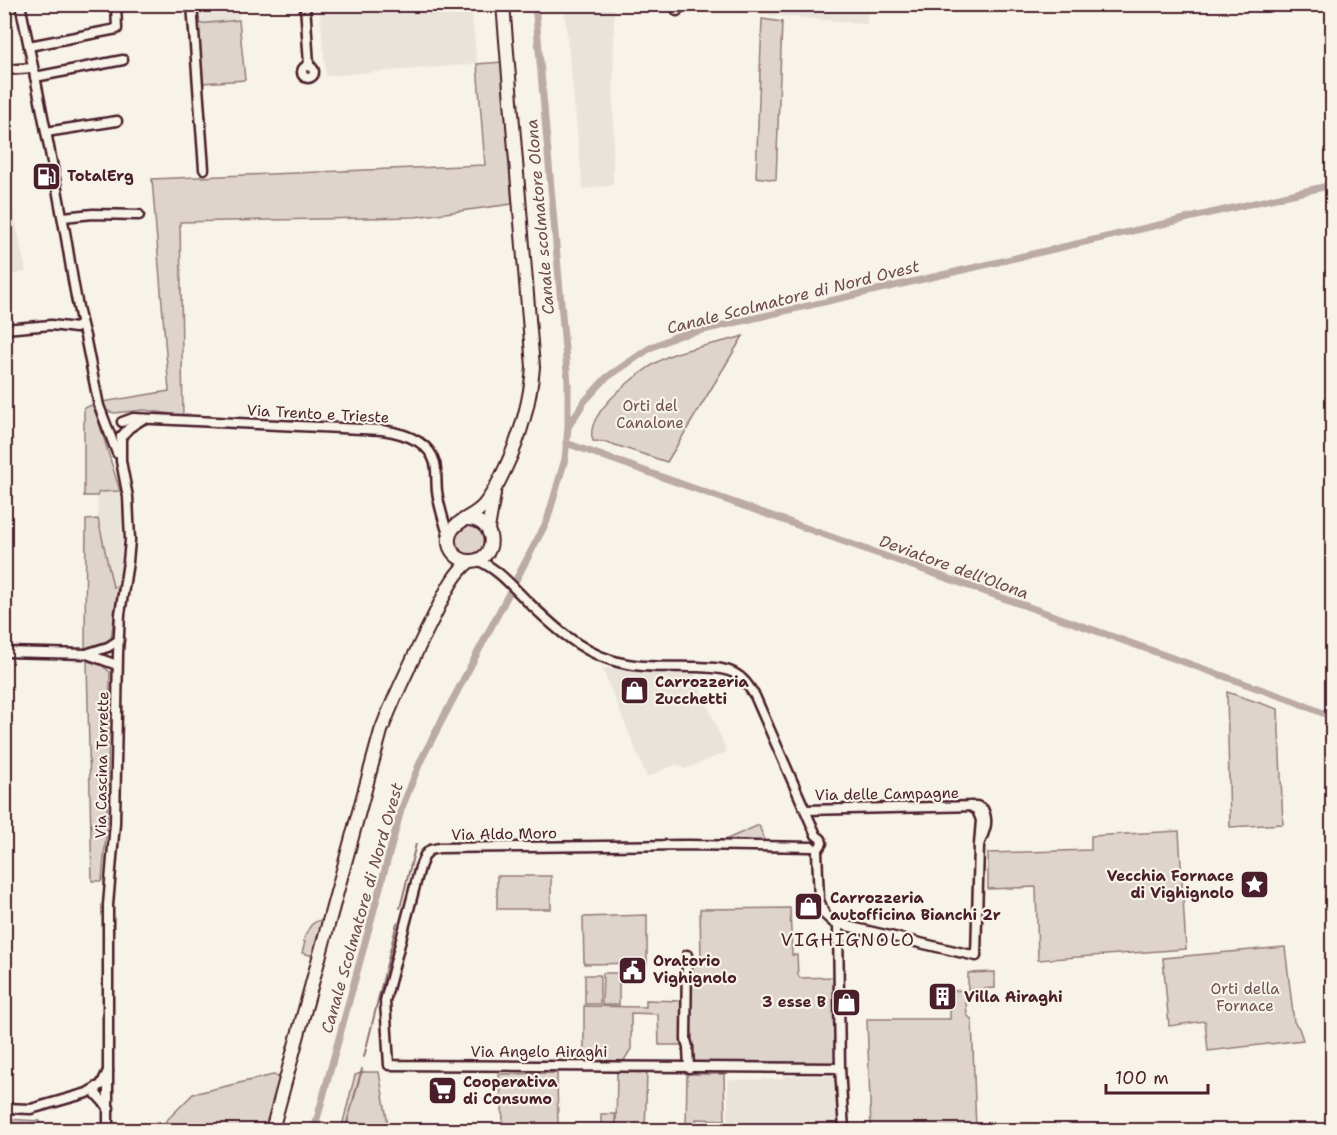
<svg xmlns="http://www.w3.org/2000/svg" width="1337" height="1135" font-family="'Shantell Sans',sans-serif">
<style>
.built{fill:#eae3da}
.green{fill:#ded4cc;stroke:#947a7c;stroke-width:1.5}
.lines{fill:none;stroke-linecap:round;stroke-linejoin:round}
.stream{stroke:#8e7275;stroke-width:2}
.canal{stroke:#bcaaa7;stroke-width:7}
.minor-casing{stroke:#4a1f2b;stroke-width:13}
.secondary-casing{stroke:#4a1f2b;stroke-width:16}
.minor{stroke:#f7f3e8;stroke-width:8}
.secondary{stroke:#f7f3e8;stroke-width:12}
.labels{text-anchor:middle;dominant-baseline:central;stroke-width:4.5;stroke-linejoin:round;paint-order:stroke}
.poi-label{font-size:15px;font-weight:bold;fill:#4a1f2b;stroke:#f7f3e8;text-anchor:start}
.park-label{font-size:15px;fill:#6f4c53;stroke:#f7f3e8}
.street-label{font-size:15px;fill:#4a1f2b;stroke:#f7f3e8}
.water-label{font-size:16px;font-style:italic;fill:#6c4950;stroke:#f7f3e8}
.quarter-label{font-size:18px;letter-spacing:1.5px;fill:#4a1f2b;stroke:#f7f3e8}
</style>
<rect width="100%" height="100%" fill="#f7f3e8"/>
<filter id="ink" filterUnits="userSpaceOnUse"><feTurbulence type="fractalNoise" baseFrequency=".0167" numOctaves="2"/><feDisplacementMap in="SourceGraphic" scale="12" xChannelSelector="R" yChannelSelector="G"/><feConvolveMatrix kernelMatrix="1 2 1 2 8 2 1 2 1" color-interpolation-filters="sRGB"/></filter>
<g filter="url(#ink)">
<g class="built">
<path d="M193 5H238L239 20 195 24Z"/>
<path d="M319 5H471L477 64 326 76Z"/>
<path d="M564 5H614L613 185 583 189Z"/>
<path d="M645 5H867V24L681 6Z"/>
<path d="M13 209 26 272 5 276V211Z"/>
<path d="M120 491 122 517V561L118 586 113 587 98 519 97 496 98 492Z"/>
<path d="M602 668 694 674 727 752 685 769 677 764 647 777Z"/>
<path d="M783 1076H837L838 1130H728V1080L783 1079Z"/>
</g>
<g class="green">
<path d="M762 19 782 22 776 180 756 177Z"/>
<path d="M239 20 245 80 203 83 198 24Z"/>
<path d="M502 62 512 204 415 217 180 222 183 420 172 419 171 414 144 410 114 413 108 411 106 412 102 402 169 391 152 179 485 165 477 64Z"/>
<path d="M743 336 667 462 606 442 593 441C582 412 648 364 671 355 694 346 719 344 743 336Z"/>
<path d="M95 404 97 416 120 491 99 492 97 496H84V408Z"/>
<path d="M98 519 113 587 118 586 111 640 85 648 86 520Z"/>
<circle cx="470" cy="540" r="15"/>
<path d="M87 661 101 665 110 672 107 823 102 881H92Z"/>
<path d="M1227 692 1278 709 1283 824 1230 827Z"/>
<path d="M759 825 765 842 718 843Z"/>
<path d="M1179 831 1186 949 1038 960 1036 887 988 889V853L1091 850V836Z"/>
<rect x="497" y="876" width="54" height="33"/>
<path d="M790 908 792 955H797L798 975 800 978 834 977 837 1061 833 1064 692 1062 690 959H701L700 909Z"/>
<path d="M647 915V963L584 964 583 917Z"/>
<path d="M325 919 314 956 302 953 305 942 303 941C309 928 309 922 325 919Z"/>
<path d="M1285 947 1294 1022 1299 1028 1303 1040 1208 1051 1205 1021 1169 1026 1163 958Z"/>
<path d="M995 972V988L968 990V973Z"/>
<path d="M603 973H619V1005H602Z"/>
<rect x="585" y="975" width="15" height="29"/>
<path d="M965 990 967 1015 972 1020 976 1130H871L867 1019H950V991Z"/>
<path d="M646 1000 681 1001V1045H659L658 1014 631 1013V1049L623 1062H584V1006L646 1007Z"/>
<path d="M364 1072H379L389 1130H341L355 1075Z"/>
<path d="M617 1072 647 1073 645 1130H616Z"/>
<path d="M557 1073 558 1130H504L499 1074Z"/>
<path d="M687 1074H724L725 1120 696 1119V1130H686Z"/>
<path d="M273 1075 277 1076 279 1081 266 1130H165V1122L193 1094Z"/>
<rect x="601" y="1114" width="14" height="16"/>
<path d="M4 1119 40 1121 39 1130H5Z"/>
</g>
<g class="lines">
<g class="stream">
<path d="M400 908 416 844"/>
<path d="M364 1057 397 923"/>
<path d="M345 1130 362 1069"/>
</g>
<g class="canal">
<path d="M535 4 568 383V427"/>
<path d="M566 443 1294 701 1332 717"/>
<path d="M314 1130 401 810 421 760 547 521 565 459 568 427 584 402 606 378 650 348 677 336 1332 185"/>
</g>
<defs>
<g id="minor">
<path d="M20 4C35 75 49 145 62 216 70 255 74 299 85 336L99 406 117 453"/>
<path d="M192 4 204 169"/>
<path d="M305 4 309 65"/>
<path d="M677 11V4"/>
<path d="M29 46 117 29 116 4"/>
<circle cx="308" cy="72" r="6"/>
<path d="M4 70 33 68"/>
<path d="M35 77 123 60"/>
<path d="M46 132 117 121"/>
<path d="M63 217 93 214 139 215"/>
<path d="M4 329 51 325 76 328 80 325"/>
<path d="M122 422 133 418 382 430C403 433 429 441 435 463 437 472 436 482 437 491 439 507 444 522 449 537"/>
<path d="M121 437 129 428 143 419"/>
<path d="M477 560C498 569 510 584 526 600 551 624 578 650 611 660 638 669 670 666 698 667 709 668 723 667 734 673 744 678 749 687 755 696L816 835 821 839 822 843 817 851 819 900 825 915 834 923 976 956 979 845"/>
<path d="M4 652 87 654 117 665"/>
<path d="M89 653 108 647 119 640"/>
<path d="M806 810 977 806 983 809C990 823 984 831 979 845L981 820 977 810 970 806"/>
<path d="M812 847 687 845 439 848 430 850 425 855 420 867 385 1001 389 1065 840 1068"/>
<path d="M838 925 840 1068 844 1130"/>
<path d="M687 955 686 1040 688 1047 689 1068"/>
<path d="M97 1087 96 1094 109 1108"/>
<path d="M4 1108 31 1109 87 1093 101 1085 108 1071"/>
<path d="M108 1130V905L115 823 118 654 120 614 128 562 130 540 128 497 121 461V437"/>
</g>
<g id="secondary">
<path d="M468 519C496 520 499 558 472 561 457 562 445 548 450 534 454 521 474 517 484 505 493 494 499 482 505 469 521 435 530 404 533 367L503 4"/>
<path d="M488 529 494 494"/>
<path d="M272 1130 381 731C395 694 413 658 431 622 442 601 451 575 470 561"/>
</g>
</defs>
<use href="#minor" class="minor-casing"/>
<use href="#secondary" class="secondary-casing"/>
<use href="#minor" class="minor"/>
<use href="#secondary" class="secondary"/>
</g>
</g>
<defs>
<symbol id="fuel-square" viewBox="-11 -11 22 22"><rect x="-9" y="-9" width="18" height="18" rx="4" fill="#4a1f2b" stroke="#f7f3e8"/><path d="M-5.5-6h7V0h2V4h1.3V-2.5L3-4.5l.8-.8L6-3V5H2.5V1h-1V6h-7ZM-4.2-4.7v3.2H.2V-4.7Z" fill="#fff"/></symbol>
<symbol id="shop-square" viewBox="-11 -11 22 22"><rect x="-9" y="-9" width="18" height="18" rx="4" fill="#4a1f2b" stroke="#f7f3e8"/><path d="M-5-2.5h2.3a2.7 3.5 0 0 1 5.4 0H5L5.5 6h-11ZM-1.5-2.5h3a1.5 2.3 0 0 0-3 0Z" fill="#fff"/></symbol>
<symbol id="sight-square" viewBox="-11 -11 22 22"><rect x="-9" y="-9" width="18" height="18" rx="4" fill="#4a1f2b" stroke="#f7f3e8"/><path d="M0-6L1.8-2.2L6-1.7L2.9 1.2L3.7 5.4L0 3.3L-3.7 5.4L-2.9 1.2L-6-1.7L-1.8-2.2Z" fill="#fff"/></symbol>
<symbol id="civic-square" viewBox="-11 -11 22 22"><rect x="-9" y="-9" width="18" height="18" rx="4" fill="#4a1f2b" stroke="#f7f3e8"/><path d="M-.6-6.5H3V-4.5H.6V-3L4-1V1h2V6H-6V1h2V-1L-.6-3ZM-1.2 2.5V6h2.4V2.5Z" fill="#fff"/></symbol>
<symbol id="building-square" viewBox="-11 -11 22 22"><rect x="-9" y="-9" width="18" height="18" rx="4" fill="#4a1f2b" stroke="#f7f3e8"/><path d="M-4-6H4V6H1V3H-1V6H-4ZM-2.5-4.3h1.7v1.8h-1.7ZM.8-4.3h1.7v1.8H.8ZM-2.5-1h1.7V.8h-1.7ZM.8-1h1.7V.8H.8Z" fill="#fff"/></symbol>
<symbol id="supermarket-square" viewBox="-11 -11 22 22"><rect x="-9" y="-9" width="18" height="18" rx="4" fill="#4a1f2b" stroke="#f7f3e8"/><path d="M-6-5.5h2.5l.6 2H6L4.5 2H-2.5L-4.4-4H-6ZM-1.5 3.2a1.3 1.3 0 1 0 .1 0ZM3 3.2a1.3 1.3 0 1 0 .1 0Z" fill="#fff"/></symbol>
</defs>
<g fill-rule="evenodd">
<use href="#fuel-square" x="30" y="160" width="33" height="33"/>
<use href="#shop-square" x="618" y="674" width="33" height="33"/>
<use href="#sight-square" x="1238" y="868" width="33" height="33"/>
<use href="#shop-square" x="792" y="890" width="33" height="33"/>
<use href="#civic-square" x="616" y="954" width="33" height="33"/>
<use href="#building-square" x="926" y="980" width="33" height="33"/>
<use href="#shop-square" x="830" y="986" width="33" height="33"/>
<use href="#supermarket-square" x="426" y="1074" width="33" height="33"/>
</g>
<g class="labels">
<g class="poi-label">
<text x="67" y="176">TotalErg</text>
<text x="655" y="682">Carrozzeria<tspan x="655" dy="17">Zucchetti</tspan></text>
<text x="1234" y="876" text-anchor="end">Vecchia Fornace<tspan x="1234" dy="17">di Vighignolo</tspan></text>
<text x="830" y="898">Carrozzeria<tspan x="830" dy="17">autofficina Bianchi 2r</tspan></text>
<text x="653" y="961">Oratorio<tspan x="653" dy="17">Vighignolo</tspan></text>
<text x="964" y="997">Villa Airaghi</text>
<text x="826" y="1002" text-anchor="end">3 esse B</text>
<text x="463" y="1082">Cooperativa<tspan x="463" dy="17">di Consumo</tspan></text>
</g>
<g class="park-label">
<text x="650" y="406">Orti del<tspan x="650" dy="17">Canalone</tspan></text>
<text x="1245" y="989">Orti della<tspan x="1245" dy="17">Fornace</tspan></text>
</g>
<g class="street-label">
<text transform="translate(318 414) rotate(3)">Via Trento e Trieste</text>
<text transform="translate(102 765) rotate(-89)">Via Cascina Torrette</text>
<text transform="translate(887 794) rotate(-1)">Via delle Campagne</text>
<text transform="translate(504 834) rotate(-1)">Via Aldo Moro</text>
<text x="539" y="1052">Via Angelo Airaghi</text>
</g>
<g class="water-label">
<text transform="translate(540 217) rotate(-95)">Canale scolmatore Olona</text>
<text transform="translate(793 297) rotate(-14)">Canale Scolmatore di Nord Ovest</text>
<text transform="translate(954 567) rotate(20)">Deviatore dell'Olona</text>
<text transform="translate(362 908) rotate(-74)">Canale Scolmatore di Nord Ovest</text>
</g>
<g class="quarter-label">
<text x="848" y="940">VIGHIGNOLO</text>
</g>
</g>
<rect width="1337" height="1135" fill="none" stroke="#f7f3e8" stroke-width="24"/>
<rect x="12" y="12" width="1313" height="1111" fill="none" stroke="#4a1f2b" stroke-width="2" filter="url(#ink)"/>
<path d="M1106 1084v9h102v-9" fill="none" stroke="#4a1f2b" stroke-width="3"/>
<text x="1115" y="1084" font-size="18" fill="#4a1f2b" stroke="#f7f3e8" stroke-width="4.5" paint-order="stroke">100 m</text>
</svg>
